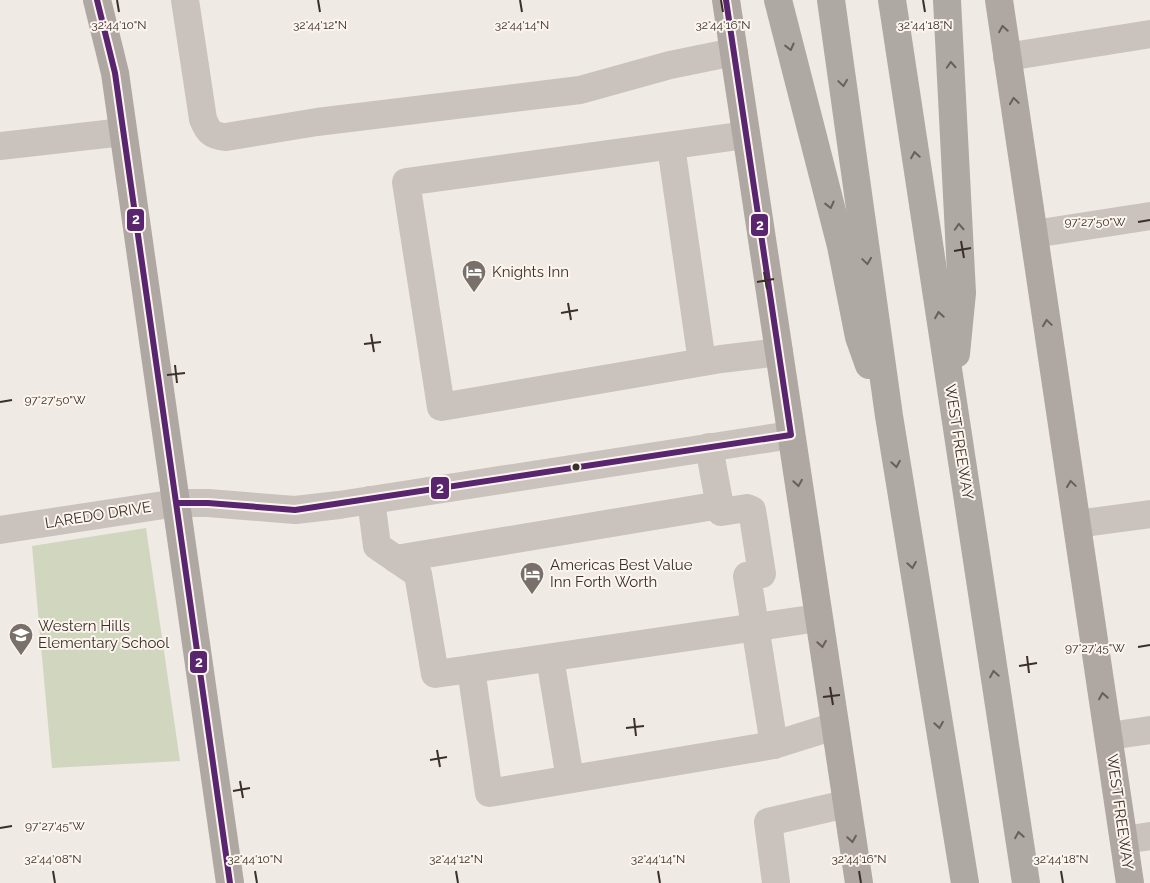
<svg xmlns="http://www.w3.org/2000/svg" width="1150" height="883" font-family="Raleway,sans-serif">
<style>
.green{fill:#d1d6be}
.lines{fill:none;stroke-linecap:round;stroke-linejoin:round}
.minor{stroke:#c9c2bd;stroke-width:28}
.major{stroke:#aea7a2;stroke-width:28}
.highway{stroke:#afa9a3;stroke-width:28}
.bus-1-casing{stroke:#fbf5ed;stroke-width:10}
.bus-1{stroke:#5a256f;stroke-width:6}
.oneway{stroke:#695f5a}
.oneway2{stroke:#69605a}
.ticks{fill:none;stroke:#3b2f2a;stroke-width:2}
.bus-dot{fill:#3b2f2a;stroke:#fbf5ed;stroke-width:2}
.labels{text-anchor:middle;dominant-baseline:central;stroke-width:4;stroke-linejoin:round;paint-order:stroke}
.poi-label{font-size:15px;fill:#3b2f2a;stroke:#fbf5ed;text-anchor:start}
.street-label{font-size:15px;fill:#3b2f2a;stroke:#fbf5ed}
.ticks-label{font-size:12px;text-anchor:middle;fill:#3b2f2a;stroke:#fbf5ed;stroke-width:4;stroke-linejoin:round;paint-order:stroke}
.line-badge{stroke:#fbf5ed;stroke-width:2}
.badge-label{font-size:14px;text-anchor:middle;font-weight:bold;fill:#fff}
</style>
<rect width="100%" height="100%" fill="#f0eae4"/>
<path class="green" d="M146 528 180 761 52 768 32 546Z"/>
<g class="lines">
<g class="minor">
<path d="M185 0 203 119C208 132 212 136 226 137L317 122 580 90 670 65 734 52"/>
<path d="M1007 57 1150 34"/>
<path d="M746 135 406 182 441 407 721 359 779 352"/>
<path d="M0 146 123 132"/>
<path d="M671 146 702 362"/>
<path d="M1034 234 1150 216"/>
<path d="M709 447 721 512 747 508 752 510 762 574 747 576 774 745"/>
<path d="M371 500 377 546 418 574 435 674 471 669 489 793 774 745 835 726"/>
<path d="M1077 524 1150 514"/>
<path d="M0 530 177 503H208L295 510 339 505 791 435"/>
<path d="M396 559 720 505"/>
<path d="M550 658 570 779"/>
<path d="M471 669 818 618"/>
<path d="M1109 736 1150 730"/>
<path d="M1124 840 1150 836"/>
<path d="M776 883 768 822 846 804"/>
</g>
<g class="major">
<path d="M97 0 115 73 230 883"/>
<path d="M726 0 859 883"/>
<path d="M999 0 1130 883"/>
</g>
<g class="highway">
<path d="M778 0 841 246 859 337 869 365"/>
<path d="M831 0 889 416 965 883"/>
<path d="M892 0 1026 883"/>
<path d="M947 0 962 293 956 354"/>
</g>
<defs>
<g id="bus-1">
<path d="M97 0 115 73 230 883"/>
<path d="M177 503H208L295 510 791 435 726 0"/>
</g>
</defs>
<use href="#bus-1" class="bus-1-casing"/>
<use href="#bus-1" class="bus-1"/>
</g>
<defs><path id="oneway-chevron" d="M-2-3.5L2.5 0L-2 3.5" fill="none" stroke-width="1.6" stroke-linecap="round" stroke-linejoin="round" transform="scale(1.25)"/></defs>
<g class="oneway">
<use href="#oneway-chevron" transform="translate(1003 29) rotate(-99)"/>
<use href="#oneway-chevron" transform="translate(1014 101) rotate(-98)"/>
<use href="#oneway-chevron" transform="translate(1047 323) rotate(-98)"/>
<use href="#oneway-chevron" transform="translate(798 483) rotate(81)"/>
<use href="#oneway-chevron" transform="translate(1071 484) rotate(-98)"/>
<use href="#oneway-chevron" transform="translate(822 644) rotate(81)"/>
<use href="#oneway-chevron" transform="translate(1103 696) rotate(-99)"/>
<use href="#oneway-chevron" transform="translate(852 839) rotate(81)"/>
</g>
<g class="oneway2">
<use href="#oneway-chevron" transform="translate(790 47) rotate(76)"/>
<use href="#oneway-chevron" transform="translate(951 65) rotate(-93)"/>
<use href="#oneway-chevron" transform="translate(843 83) rotate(82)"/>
<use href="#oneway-chevron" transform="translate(915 155) rotate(-99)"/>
<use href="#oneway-chevron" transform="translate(830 205) rotate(76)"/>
<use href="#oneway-chevron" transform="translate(959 227) rotate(-93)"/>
<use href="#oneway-chevron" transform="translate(867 261) rotate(82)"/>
<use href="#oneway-chevron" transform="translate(939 315) rotate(-99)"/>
<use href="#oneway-chevron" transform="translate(896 464) rotate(81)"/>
<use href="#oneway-chevron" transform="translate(912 565) rotate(81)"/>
<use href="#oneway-chevron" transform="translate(994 674) rotate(-99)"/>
<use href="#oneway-chevron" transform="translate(939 725) rotate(81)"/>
<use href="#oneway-chevron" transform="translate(1019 835) rotate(-99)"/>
</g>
<path class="ticks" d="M117 0 119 12M318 0 320 12M520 0 522 12M721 0 723 12M923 0 925 12M1138 222 1150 220M961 241 964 258M954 251 971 248M764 272 767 289M757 282 774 279M568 303 571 320M561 313 578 310M371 334 374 352M364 344 381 342M175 365 177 383M167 375 185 373M0 402 12 400M1138 647 1150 645M1027 656 1029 673M1019 666 1037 663M830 687 833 705M823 697 840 695M634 718 636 736M626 728 644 726M437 750 440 767M430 760 447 757M240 781 243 798M233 791 250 788M0 828 12 826M53 871 55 883M255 871 257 883M456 871 458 883M658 871 660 883M859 871 861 883M1061 871 1063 883"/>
<defs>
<symbol id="hotel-pin" viewBox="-11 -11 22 30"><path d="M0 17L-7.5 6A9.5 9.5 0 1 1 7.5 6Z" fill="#7a706b" stroke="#fbf5ed"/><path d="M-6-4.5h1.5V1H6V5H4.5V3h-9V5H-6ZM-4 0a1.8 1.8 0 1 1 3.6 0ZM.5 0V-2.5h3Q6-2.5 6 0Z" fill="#fff"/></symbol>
<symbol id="school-pin" viewBox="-11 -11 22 30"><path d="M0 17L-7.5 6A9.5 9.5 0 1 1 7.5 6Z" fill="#7a706b" stroke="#fbf5ed"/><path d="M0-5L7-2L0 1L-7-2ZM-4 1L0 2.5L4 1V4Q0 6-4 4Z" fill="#fff"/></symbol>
</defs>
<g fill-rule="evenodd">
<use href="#hotel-pin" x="460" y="258" width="28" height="38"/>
<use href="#hotel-pin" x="518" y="560" width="28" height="38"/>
<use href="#school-pin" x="7" y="621" width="28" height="38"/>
</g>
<circle class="bus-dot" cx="576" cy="467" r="4.5"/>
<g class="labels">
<g class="poi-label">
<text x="492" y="272">Knights Inn</text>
<text x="550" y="565">Americas Best Value<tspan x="550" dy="17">Inn Forth Worth</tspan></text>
<text x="38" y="626">Western Hills<tspan x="38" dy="17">Elementary School</tspan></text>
</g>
<g class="street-label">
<text transform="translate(959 442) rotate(81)">WEST FREEWAY</text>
<text transform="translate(98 515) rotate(-9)">LAREDO DRIVE</text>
<text transform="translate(1120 812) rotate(82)">WEST FREEWAY</text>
</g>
</g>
<g class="ticks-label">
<text x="119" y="29">32°44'10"N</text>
<text x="320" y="29">32°44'12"N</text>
<text x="522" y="29">32°44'14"N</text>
<text x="723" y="29">32°44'16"N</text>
<text x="925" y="29">32°44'18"N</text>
<text x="1095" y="226">97°27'50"W</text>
<text x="55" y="404">97°27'50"W</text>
<text x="1095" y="652">97°27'45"W</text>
<text x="55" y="830">97°27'45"W</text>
<text x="53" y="863">32°44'08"N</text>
<text x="255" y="863">32°44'10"N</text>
<text x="456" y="863">32°44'12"N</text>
<text x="658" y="863">32°44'14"N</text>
<text x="859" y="863">32°44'16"N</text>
<text x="1061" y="863">32°44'18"N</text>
</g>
<g class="line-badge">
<rect x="126" y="208" width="19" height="24" rx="5" fill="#5a256f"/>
<rect x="750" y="213" width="19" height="24" rx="5" fill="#5a256f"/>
<rect x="430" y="476" width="20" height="24" rx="5" fill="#5a256f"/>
<rect x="189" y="650" width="19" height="24" rx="5" fill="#5a256f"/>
</g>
<g class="badge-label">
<text x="136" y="224">2</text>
<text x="760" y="230">2</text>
<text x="440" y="493">2</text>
<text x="199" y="667">2</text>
</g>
</svg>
